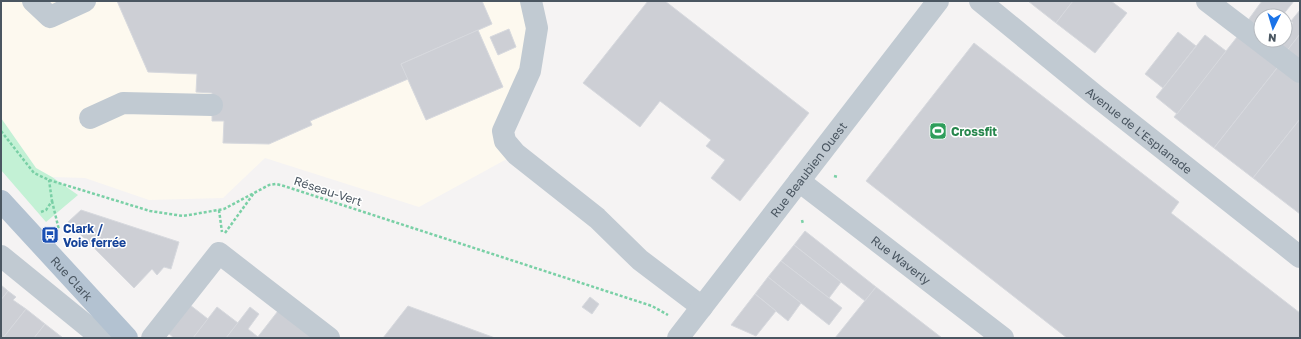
<svg xmlns="http://www.w3.org/2000/svg" width="1301" height="339" font-family="'Golos Text',sans-serif">
<style>
.commercial{fill:#fdf9ef}
.green{fill:#c3f1d5}
.building{fill:#cdcfd5;stroke:#d7d9de}
.lines{fill:none;stroke-linecap:round;stroke-linejoin:round}
.path{stroke:#7ad0a6;stroke-width:2.5;stroke-dasharray:3 2;stroke-linecap:butt}
.minor{stroke:#c1cad2;stroke-width:22}
.major{stroke:#b3c2d1;stroke-width:22}
.labels{text-anchor:middle;dominant-baseline:central;stroke-width:3;stroke-linejoin:round;paint-order:stroke}
.street-label{font-size:12px;fill:#4a5661;stroke:#fff}
.leisure-label{font-size:12px;font-weight:bold;fill:#27864d;stroke:#fff;text-anchor:start}
.transit-label{font-size:12px;font-weight:bold;fill:#164399;stroke:#fff;text-anchor:start}
</style>
<rect width="100%" height="100%" fill="#f5f3f3"/>
<path class="commercial" d="M1 1H531L537 28 505 140 516 154 419 207 265 158 223 198 149 200 85 178 52 177 36 168 1 118Z"/>
<path class="green" d="M1 118 36 168 52 177 78 195 46 222 1 170Z"/>
<g class="building">
<path d="M117 1H482L492 24 401 64 408 79 310 121 312 125 269 144 223 143 224 121H212V93L196 92 197 74 148 72Z"/>
<path d="M648 1H665L809 113 740 201 711 178 725 160 706 146 711 140 660 101 640 127 583 83Z"/>
<path d="M1028 1H1073L1056 23Z"/>
<path d="M1073 1H1111L1127 13 1095 53 1056 23Z"/>
<path d="M1262 1H1294L1282 16H1261V34L1246 23Z"/>
<path d="M1300 10V34L1286 52 1276 45 1280 40H1285V33L1293 23 1291 21Z"/>
<path d="M509 29 516 47 498 55 490 37Z"/>
<path d="M478 30 503 87 426 120 401 64Z"/>
<path d="M1178 32 1196 46 1163 88 1145 74Z"/>
<path d="M1241 32 1281 63 1214 148 1174 117Z"/>
<path d="M1300 34V63L1286 52Z"/>
<path d="M1205 35 1226 51 1177 114 1156 97Z"/>
<path d="M974 43 1179 202 1171 213 1300 313V338H1067L866 181Z"/>
<path d="M1281 63 1300 78V119L1253 178 1214 148Z"/>
<path d="M1300 119V214L1253 178Z"/>
<path d="M81 210 179 242 171 269 164 267 157 275 152 269 134 288 68 222Z"/>
<path d="M805 231 876 287 865 301 794 245Z"/>
<path d="M794 245 841 282 829 298 781 261Z"/>
<path d="M781 261 842 308 829 325 768 277Z"/>
<path d="M768 277 801 303 788 321 755 294Z"/>
<path d="M1 285 8 291 1 300Z"/>
<path d="M876 287 942 338H835Z"/>
<path d="M8 291 16 297 13 300 26 309 3 338H1V300Z"/>
<path d="M755 294 776 311 756 336 731 325Z"/>
<path d="M590 297 599 304 592 314 582 307Z"/>
<path d="M190 305 208 319 193 338H174L168 333Z"/>
<path d="M408 306 495 338H383Z"/>
<path d="M217 307 238 323 226 338H193Z"/>
<path d="M250 307 259 314 248 329 258 337 257 338H226Z"/>
<path d="M26 309 45 324 34 338H3Z"/>
<path d="M278 311 313 338H257Z"/>
<path d="M45 324 63 338H34Z"/>
</g>
<g class="lines">
<g class="path">
<path d="M1 131 34 173 49 180 150 211 183 216 224 209 269 185 276 184 284 186 652 306 668 315"/>
<path d="M834 176 838 177"/>
<path d="M52 201 59 230"/>
<path d="M219 210 222 232"/>
<path d="M41 212 46 210 52 201 49 180"/>
<path d="M802 220 803 224"/>
<path d="M225 233 254 193"/>
</g>
<g class="minor">
<path d="M33 1 50 17 85 1"/>
<path d="M531 1 537 28 530 71 503 131 505 141 516 154 597 218 640 260 702 307"/>
<path id="s1" d="M980 1 1096 96 1300 257"/>
<path d="M1207 1 1300 72"/>
<path d="M90 118 123 103 212 105"/>
<path id="s2" d="M799 181 1003 338"/>
<path d="M1 256 92 330 111 338"/>
<path d="M152 338 219 253 329 338"/>
<path id="s3" d="M678 338 938 1"/>
</g>
<path class="major" id="s4" d="M1 201 127 338"/>
</g>
<defs>
<symbol id="stadium-square" viewBox="-11 -11 22 22"><rect x="-9" y="-9" width="18" height="18" rx="4" fill="#2e9e5b" stroke="#fff"/><path d="M0-5a6.5 5 0 1 0 0 10a6.5 5 0 1 0 0-10ZM-3.5-1.8h7v3.6h-7Z" fill="#fff"/></symbol>
<symbol id="bus-square" viewBox="-11 -11 22 22"><rect x="-9" y="-9" width="18" height="18" rx="4" fill="#1a4fb4" stroke="#fff"/><path d="M-5-6H5V4H4V6H2V4H-2V6H-4V4H-5ZM-3.5-4V0h7V-4ZM-3.5 1.2v1.5H-2V1.2ZM2 1.2v1.5H3.5V1.2Z" fill="#fff"/></symbol>
</defs>
<g fill-rule="evenodd">
<use href="#stadium-square" x="928" y="121" width="20" height="20"/>
<use href="#bus-square" x="40" y="225" width="20" height="20"/>
</g>
<g class="labels">
<g class="street-label">
<text stroke="none"><textPath href="#s1" startOffset="205">Avenue de L'Esplanade</textPath></text>
<text stroke="none"><textPath href="#s3" startOffset="213">Rue Beaubien Ouest</textPath></text>
<text transform="translate(328 191) rotate(18)">Réseau-Vert</text>
<text stroke="none"><textPath href="#s2" startOffset="129">Rue Waverly</textPath></text>
<text stroke="none"><textPath href="#s4" startOffset="105">Rue Clark</textPath></text>
</g>
<g class="leisure-label">
<text x="951" y="131">Crossfit</text>
</g>
<g class="transit-label">
<text x="63" y="228">Clark /<tspan x="63" dy="14">Voie ferrée</tspan></text>
</g>
</g>
<rect width="1301" height="339" fill="none" stroke="#4a5661" stroke-width="4"/>
<g transform="translate(1273 28) rotate(185)"><circle r="19" fill="#ffffff" stroke="#b7bbc0"/>
<path d="M0-3L7 15L0 10L-7 15Z" fill="#1a73e8"/>
<text y="-6" font-size="11" font-weight="bold" text-anchor="middle" fill="#4a5661">N</text>
</g>
</svg>
